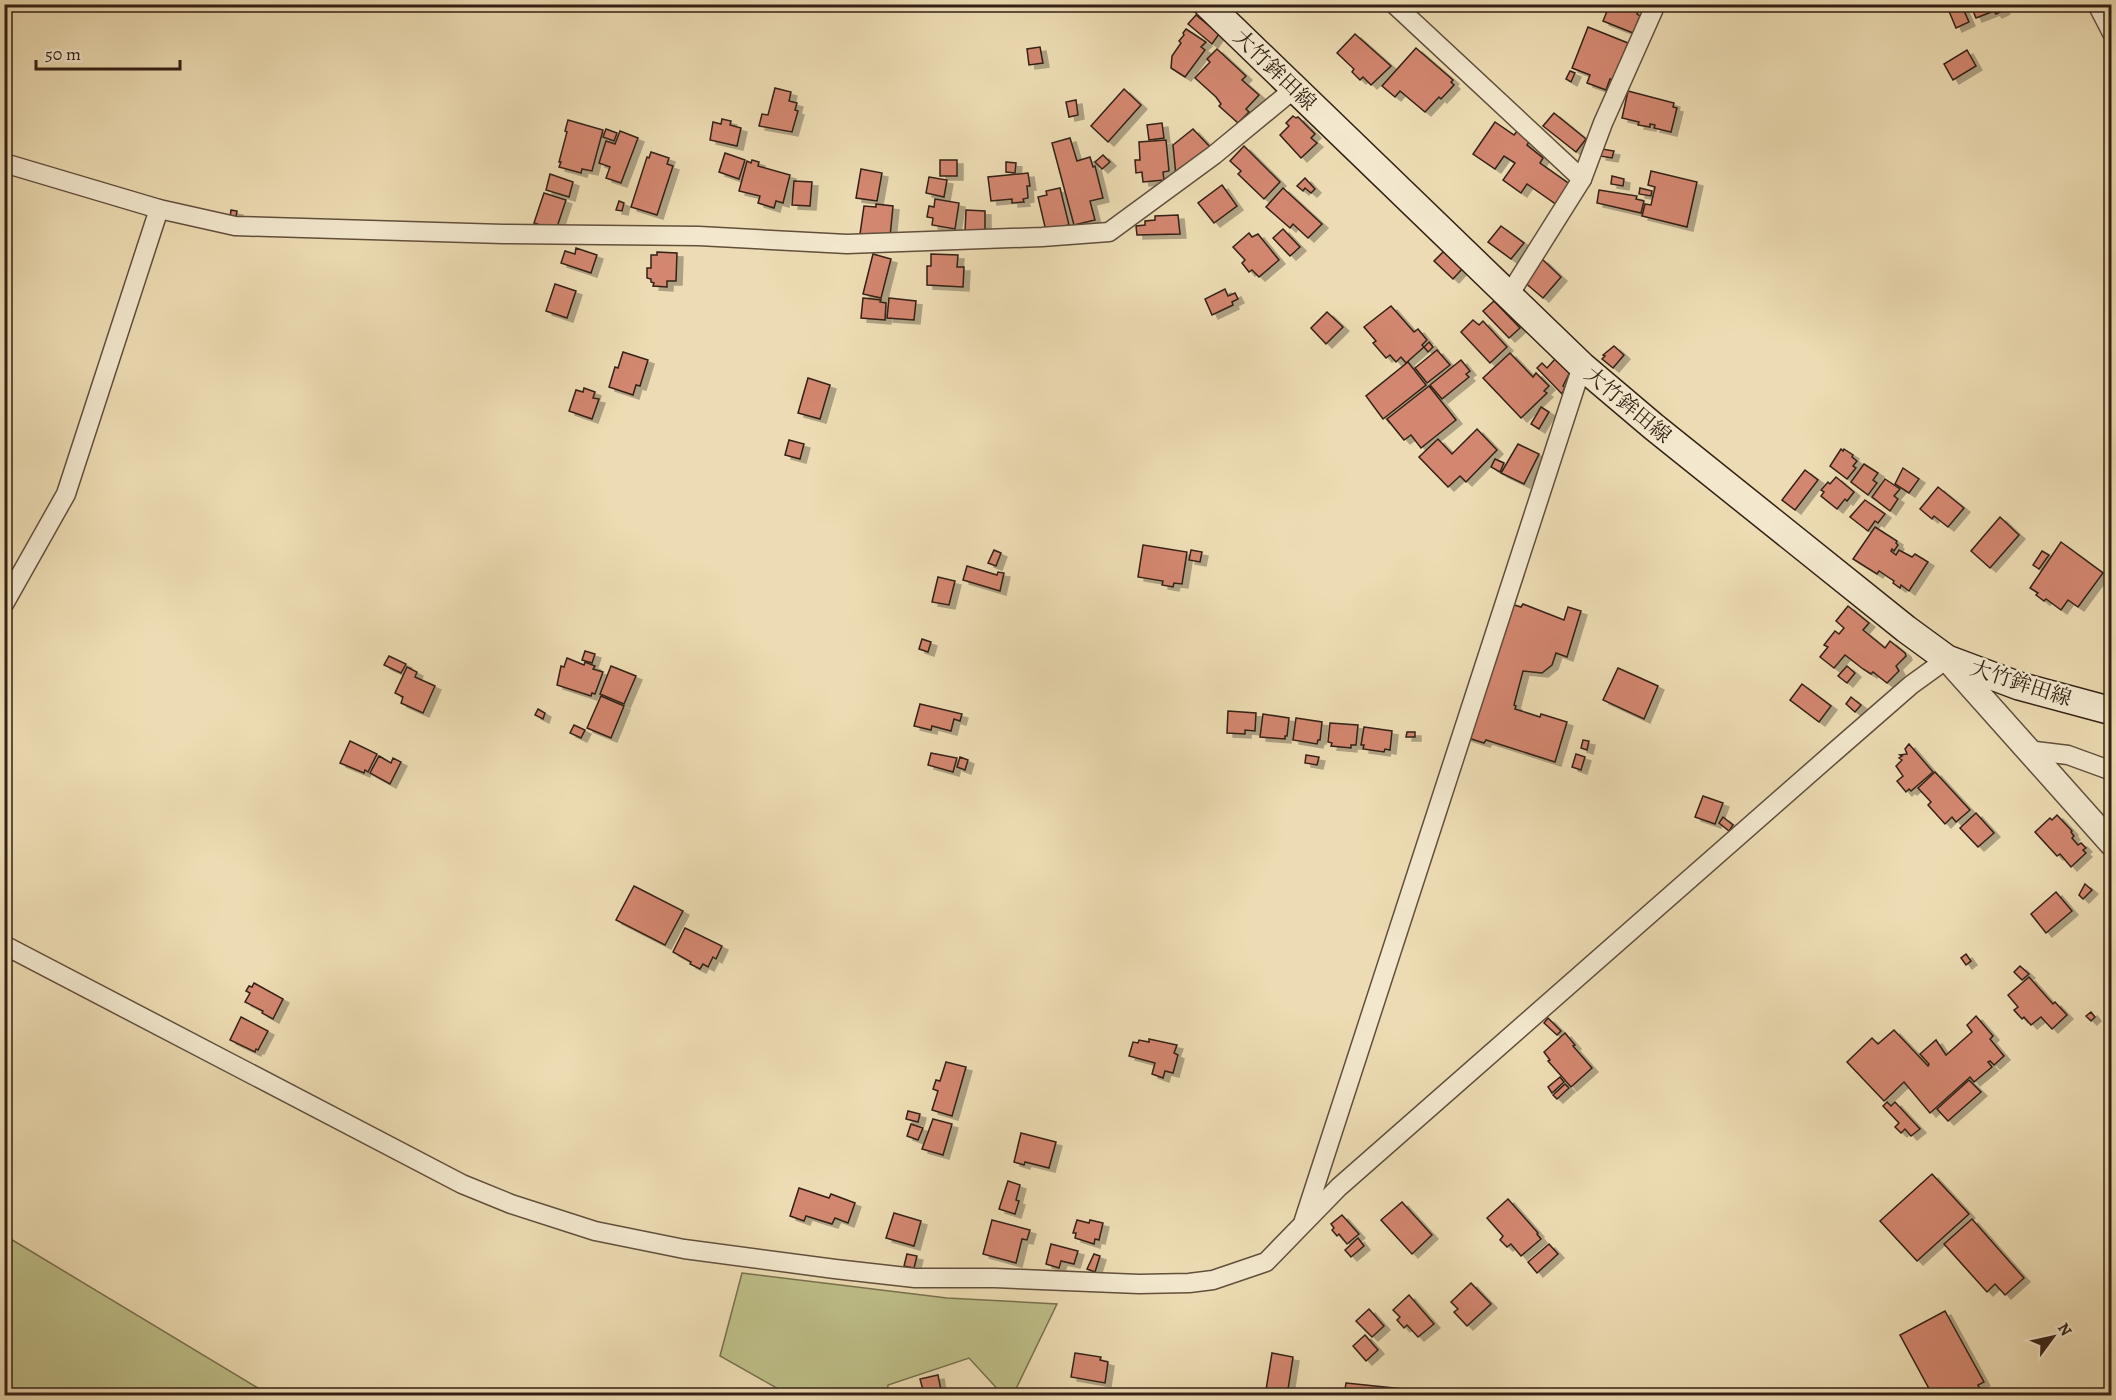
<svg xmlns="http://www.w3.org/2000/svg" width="2116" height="1400" font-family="Alegreya,'Noto Serif JP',serif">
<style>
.green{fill:#bebf89;stroke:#78704e;stroke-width:1.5}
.building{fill:#d3876f;stroke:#332014;stroke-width:1.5;filter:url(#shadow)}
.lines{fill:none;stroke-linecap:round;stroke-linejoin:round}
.minor-casing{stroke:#624f3c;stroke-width:21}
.tertiary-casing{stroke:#624f3c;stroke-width:27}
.secondary-casing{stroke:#332014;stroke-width:30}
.minor{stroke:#f3e8ce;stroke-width:18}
.tertiary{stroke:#f3e8ce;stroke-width:24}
.secondary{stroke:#f3e8ce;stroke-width:27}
.labels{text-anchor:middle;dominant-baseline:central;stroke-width:5;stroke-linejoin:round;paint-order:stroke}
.street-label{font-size:21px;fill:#332014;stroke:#f3e8ce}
</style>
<defs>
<filter id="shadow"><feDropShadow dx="6" dy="4" stdDeviation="0" flood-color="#0004"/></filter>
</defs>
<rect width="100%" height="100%" fill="#eddcb3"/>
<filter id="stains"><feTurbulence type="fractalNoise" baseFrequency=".00333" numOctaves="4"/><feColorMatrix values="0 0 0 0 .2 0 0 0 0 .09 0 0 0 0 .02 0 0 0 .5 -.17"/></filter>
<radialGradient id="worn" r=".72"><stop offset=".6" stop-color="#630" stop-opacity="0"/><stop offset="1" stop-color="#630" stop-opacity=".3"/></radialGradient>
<g class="green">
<path d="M4 1235 263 1391 276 1395H5Z"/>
<path d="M742 1273 947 1298 1057 1304 1013 1395H1003L969 1358 888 1385 887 1395H789L720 1356Z"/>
</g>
<g class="building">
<path d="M1610 4 1640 6 1637 14 1640 16 1633 33 1603 21Z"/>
<path d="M1946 4H1961L1969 22 1956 28Z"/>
<path d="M1970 4H2009L2003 7 2004 10 1996 14 1994 11 1976 18Z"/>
<path d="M1196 15 1219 34 1212 44 1188 24Z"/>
<path d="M1588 27 1628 43 1613 80 1610 79 1606 90 1587 83 1590 75 1572 68Z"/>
<path d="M1186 29 1206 42 1201 47 1205 50 1185 77 1171 68 1172 56 1181 43 1179 41 1184 35 1183 33Z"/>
<path d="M1355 34 1391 66 1371 85 1363 77 1360 80 1352 72 1354 69 1337 53Z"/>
<path d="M1040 47 1043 63 1029 65 1027 49Z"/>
<path d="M1416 48 1453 80 1451 82 1454 85 1441 99 1439 97 1425 112 1400 91 1395 97 1382 86Z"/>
<path d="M1217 49 1246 76 1242 80 1259 95 1246 109 1249 112 1238 123 1219 106 1221 104 1216 97 1195 78 1210 62 1207 59Z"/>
<path d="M1967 50 1976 66 1953 80 1944 64Z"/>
<path d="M1570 71 1575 73 1571 82 1566 79Z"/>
<path d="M775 88 791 92 789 101 797 103 795 110 798 111 792 132 759 126 762 114 768 115Z"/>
<path d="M1124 89 1141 105 1108 142 1091 126Z"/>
<path d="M1628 91 1674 103 1673 107 1677 108 1671 132 1654 128 1655 125 1650 124V127L1638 125 1639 122 1622 118Z"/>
<path d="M1076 100 1078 115 1069 117 1066 102Z"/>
<path d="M1554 113 1586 139 1576 152 1543 126Z"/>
<path d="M1293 116 1296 118 1298 117 1315 134 1311 138 1317 143 1301 158 1280 135 1289 126 1286 123Z"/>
<path d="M722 119 731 121 730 125 741 128 737 146 710 140 713 122 721 124Z"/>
<path d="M568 120 603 130 592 171 582 169 581 173 559 167 561 162H559L567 132 565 131Z"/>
<path d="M1495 122 1514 135 1518 130 1531 139 1527 145 1543 158 1540 163 1571 185 1557 205 1527 184 1521 193 1503 180 1515 163 1504 156 1495 169 1473 154Z"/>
<path d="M1162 123 1164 138 1149 140 1147 125Z"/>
<path d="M606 129 617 133 614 141 603 137Z"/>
<path d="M1193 129 1211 148 1176 176 1173 145Z"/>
<path d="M620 131 638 138 621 183 606 178 610 167 599 163 606 141 615 144Z"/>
<path d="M1070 138 1077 161 1090 157 1093 167 1095 166 1103 198 1090 201 1095 220 1074 225 1052 143Z"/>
<path d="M1166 140 1169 171 1163 172 1164 180 1143 182 1142 172 1136 173 1135 160H1140L1139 142Z"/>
<path d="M1244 146 1280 182 1264 199 1238 174 1241 171 1230 161Z"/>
<path d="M1602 149 1614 151 1612 158 1600 156Z"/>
<path d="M651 152 669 158 667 164 673 166 657 215 631 207 647 157 649 158Z"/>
<path d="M725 153 745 160 739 179 719 172Z"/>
<path d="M1103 155 1110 162 1102 169 1095 162Z"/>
<path d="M752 160 759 162 758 166 790 175 783 203 776 201 774 208 758 203 760 196 739 191 747 161 751 163Z"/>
<rect x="940" y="160" width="17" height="16"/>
<path d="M1006 162 1016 163 1015 173 1006 172Z"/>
<path d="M861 169 882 173 877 201 856 198Z"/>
<path d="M1651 171 1697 182 1687 227 1642 216 1645 204 1651 205 1655 187 1648 185Z"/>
<path d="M1028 173 1030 186H1027L1028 198 1023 199 1024 202 1012 203V199L991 201 988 177Z"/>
<path d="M550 174 573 182 569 197 546 190Z"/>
<path d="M1612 176 1624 179 1623 186 1611 184Z"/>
<path d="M929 177 947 180 944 197 926 193Z"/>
<path d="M1305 178 1315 189 1311 193 1305 188 1303 191 1297 186Z"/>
<path d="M794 181 812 182 810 206 792 205Z"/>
<path d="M1222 185 1237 206 1214 223 1198 203Z"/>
<path d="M1060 188 1069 225 1046 231 1038 197 1047 195 1046 191Z"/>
<path d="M1283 188 1322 224 1308 238 1293 224 1290 228 1266 207Z"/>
<path d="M1640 188 1652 191 1651 196 1639 194Z"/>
<path d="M1599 190 1637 196 1636 199 1644 201 1641 213 1597 203Z"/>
<path d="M544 193 566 200 556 230 534 223Z"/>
<path d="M935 199 959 203 955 229 932 225 933 218 927 217 929 206 934 207Z"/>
<path d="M619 201 624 203 622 211 616 210Z"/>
<path d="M876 204 893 206 890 237 860 234 864 206 876 207Z"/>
<path d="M231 210 237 211 236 217H230Z"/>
<path d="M966 210 985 211V233L965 232Z"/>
<path d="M1178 215 1180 234 1137 235 1136 226 1145 225V221L1155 220V216Z"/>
<path d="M1501 226 1524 243 1511 259 1488 242Z"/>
<path d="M1283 229 1300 247 1290 256 1273 238Z"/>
<path d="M1249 233 1252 237 1258 234 1279 260 1259 277 1252 270 1249 272 1242 263 1245 260 1233 247Z"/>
<path d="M576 248 597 255 591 273 561 263 565 251 575 254Z"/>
<path d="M1444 251 1463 268 1453 279 1434 261Z"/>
<path d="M657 252 677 253 676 281H667V287L653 286 654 283 651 282V279L647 278V268H651V255H657Z"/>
<path d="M873 254 891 259 881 298 863 294Z"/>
<path d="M931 254 958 255 957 267H964L963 287 927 285V266H931Z"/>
<path d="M1542 259 1561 277 1543 298 1523 281Z"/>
<path d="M555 284 576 291 567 318 546 311Z"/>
<path d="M1225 289 1228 296 1235 293 1238 299 1232 302 1233 305 1212 315 1205 299Z"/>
<path d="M863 298 881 300 880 302 886 303 885 320 861 318Z"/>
<path d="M889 298 916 301 914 320 887 318Z"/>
<path d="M1494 301 1520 328 1509 338 1483 311Z"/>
<path d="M1391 306 1414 332 1418 329 1427 340 1422 345 1424 347 1406 363 1401 357 1396 362 1390 355 1386 358 1373 343 1376 341 1364 327Z"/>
<path d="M1327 312 1343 327 1326 344 1311 328Z"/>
<path d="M1473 320 1479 325 1483 321 1507 347 1490 363 1461 332Z"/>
<path d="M1429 342 1433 347 1428 352 1424 347Z"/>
<path d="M1614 346 1624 355 1613 368 1602 359 1605 356 1603 355Z"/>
<path d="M1437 350 1450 365 1427 383 1415 368Z"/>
<path d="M623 352 648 360 640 386 636 385 633 395 609 387 615 367 618 368Z"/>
<path d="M1510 353 1533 377 1536 373 1549 386 1544 391 1547 393 1521 418 1483 378Z"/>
<path d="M1556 358 1570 372 1563 386 1565 387 1562 394 1537 368 1542 363 1547 368Z"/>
<path d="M1461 360 1470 371 1466 374 1469 377 1442 399 1430 385Z"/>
<path d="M1408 362 1426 385 1383 419 1366 396Z"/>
<path d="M808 378 830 385 820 419 798 413Z"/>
<path d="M1429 386 1456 420 1421 448 1411 435 1404 440 1387 419Z"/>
<path d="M584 388 595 392 593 398 599 399 592 419 569 411 576 390 583 392Z"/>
<path d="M1541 407 1549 412 1539 429 1531 424Z"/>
<path d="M1477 429 1497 450 1466 482 1460 476 1448 487 1419 457 1438 439 1452 454Z"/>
<path d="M789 440 804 444 800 459 785 455Z"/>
<path d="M1518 444 1539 454 1524 484 1501 473Z"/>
<path d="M1841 449 1843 451 1844 449 1853 455 1852 457 1857 461 1853 466 1856 468 1847 479 1830 466Z"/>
<path d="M1495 459 1504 463 1500 472 1491 467Z"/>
<path d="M1864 464 1878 473 1873 480 1877 483 1868 495 1851 482Z"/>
<path d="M1903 468 1919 479 1909 493 1895 484Z"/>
<path d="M1805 470 1818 480 1795 510 1782 500Z"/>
<path d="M1836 477 1854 492 1847 501 1845 499 1837 509 1821 496 1824 492 1821 490 1828 482 1830 484Z"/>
<path d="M1885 479 1900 489 1894 496 1898 499 1890 511 1872 497Z"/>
<path d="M1938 487 1964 508 1948 527 1934 516 1932 519 1920 509Z"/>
<path d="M1865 500 1885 514 1878 523 1875 521 1868 531 1850 517Z"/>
<path d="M2000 517 2019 535 1990 568 1971 551Z"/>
<path d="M1875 527 1897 541 1896 543 1898 545 1894 551 1892 549 1891 551 1896 555 1899 550 1912 557 1915 554 1928 562 1909 591 1901 585 1900 588 1893 583 1894 581 1879 571 1877 574 1853 559Z"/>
<path d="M2061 542 2103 573 2078 607 2068 600 2061 610 2046 599 2044 601 2036 595 2038 593 2030 588Z"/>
<path d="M1143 545 1187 552 1182 584 1174 583 1173 587 1162 585 1163 581 1138 577Z"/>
<path d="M994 550 1001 553 996 566 988 563Z"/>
<path d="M1191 550 1202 552 1200 562 1189 560Z"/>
<path d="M2042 551 2049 555 2039 569 2033 565Z"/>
<path d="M967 566 997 575 998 572 1004 573 1000 591 963 580Z"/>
<path d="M938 577 955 581 949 605 932 602Z"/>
<path d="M1505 602 1521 607 1523 604 1564 620 1568 607 1581 611 1567 657 1556 653 1552 665 1542 673 1523 671 1514 705 1516 706 1515 709 1540 717 1541 714 1567 722 1555 762 1486 740 1484 743 1462 736Z"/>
<path d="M1848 606 1869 623 1863 630 1885 648 1890 641 1905 653 1906 656 1896 666 1899 671 1887 683 1873 672 1871 674 1863 669 1845 655 1834 668 1820 657 1828 647 1824 645 1835 631 1839 634 1844 628 1836 621Z"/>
<path d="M922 639 931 642 928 652 919 649Z"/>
<path d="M585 651 595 654 592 663 582 660Z"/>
<path d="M389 656 406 664 401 673 384 665Z"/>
<path d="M567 658 584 665 585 662 595 666 593 669 603 672 595 694 592 693 591 696 557 685 561 666 564 667Z"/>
<path d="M611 666 636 676 624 704 600 694Z"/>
<path d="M1847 666 1855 673 1847 683 1838 676Z"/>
<path d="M407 667 417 672 415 677 435 686 423 713 401 703 403 697 395 693Z"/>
<path d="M1618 668 1658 686 1644 719 1603 700Z"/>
<path d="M1802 684 1831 706 1819 722 1790 700Z"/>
<path d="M601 696 624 706 611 738 587 728Z"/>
<path d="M1851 697 1861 705 1855 712 1846 704Z"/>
<path d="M920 704 962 714 960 721 954 719 951 731 932 726 931 730 914 726Z"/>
<path d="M538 709 545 713 543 719 535 715Z"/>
<path d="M1228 711 1256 713 1255 731 1245 730V734L1227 733Z"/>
<path d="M1263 714 1289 718 1287 736H1285V739L1260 737Z"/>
<path d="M1296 718 1322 722 1320 740H1318L1317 744 1293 740Z"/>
<path d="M1330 723 1358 725 1356 745H1351V748L1331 746 1332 743 1328 742Z"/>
<path d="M574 725 585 730 581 738 570 733Z"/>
<path d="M1364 727 1392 731 1390 750 1385 749 1384 752 1363 749 1364 745H1361Z"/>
<path d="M1407 732H1415V737H1406Z"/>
<path d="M1583 740 1589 741 1587 750 1581 748Z"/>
<path d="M350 741 377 754 368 772 365 770 364 773 340 763Z"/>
<path d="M1909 744 1933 772 1911 791 1909 789 1906 792 1897 781 1903 776 1896 766 1902 760 1899 758 1902 756 1900 755 1907 754 1905 749Z"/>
<path d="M931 753 957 758 953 772 928 765Z"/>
<path d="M1576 754 1585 757 1581 770 1572 767Z"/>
<path d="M1306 755 1319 757 1317 765 1305 763Z"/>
<path d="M379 756 391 763 393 758 401 762 390 784 370 773Z"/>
<path d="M960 757 968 760 965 770 957 767Z"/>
<path d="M1935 772 1970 810 1956 822 1952 817 1945 824 1928 805 1931 802 1918 788Z"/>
<path d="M1703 796 1723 803 1715 824 1695 817Z"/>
<path d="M1976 813 1994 833 1978 847 1960 828Z"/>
<path d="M2057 815 2072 831 2071 832 2074 836 2072 838 2078 845 2081 843 2086 848 2083 850 2086 853 2071 867 2060 854 2057 856 2035 832 2050 818 2052 820Z"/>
<path d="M1723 817 1733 825 1729 831 1719 823Z"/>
<path d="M2085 884 2092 890 2083 899 2079 895Z"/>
<path d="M634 886 683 911 665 945 616 920Z"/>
<path d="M2056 892 2072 911 2046 933 2031 914Z"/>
<path d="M685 928 722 946 716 959 713 957 708 967 703 964 700 969 690 964 691 962 673 952Z"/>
<path d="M1966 954 1971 961 1966 965 1961 958Z"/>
<path d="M2020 966 2029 974 2022 980 2014 972Z"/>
<path d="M2029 977 2053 1004 2055 1002 2067 1015 2052 1029 2041 1017 2031 1025 2024 1017 2022 1019 2014 1010 2018 1007 2008 995Z"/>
<path d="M254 983 283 999 273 1019 262 1013 263 1011 245 1002 250 993 246 991 249 986 252 987Z"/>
<path d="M2091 1012 2095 1017 2091 1021 2086 1016Z"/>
<path d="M1976 1016 1993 1036 1990 1039 2004 1056 1994 1065 1990 1061 1988 1062 1992 1067 1974 1082 1970 1077 1930 1113 1904 1082 1884 1101 1847 1062 1872 1038 1878 1044 1894 1030 1928 1066 1929 1064 1920 1054 1936 1040 1946 1055 1972 1032 1967 1025Z"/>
<path d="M241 1017 268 1031 258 1050 256 1049 255 1052 230 1040Z"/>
<path d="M1548 1018 1561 1031 1557 1035 1544 1023Z"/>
<path d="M1565 1033 1575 1045 1573 1046 1592 1068 1571 1087 1548 1061 1550 1060 1544 1052Z"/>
<path d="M1149 1039 1177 1045 1174 1053 1178 1055 1173 1073 1165 1071 1163 1078 1152 1074 1155 1063 1129 1056 1133 1042 1138 1043 1139 1040 1149 1042Z"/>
<path d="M946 1062 966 1067 952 1116 932 1110 938 1091 933 1089 936 1080 940 1081Z"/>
<path d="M1560 1077 1564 1082 1552 1093 1548 1087Z"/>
<path d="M1969 1080 1981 1092 1948 1121 1937 1109Z"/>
<path d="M1565 1084 1569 1088 1557 1099 1553 1095Z"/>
<path d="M1887 1102 1891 1106 1895 1102 1920 1129 1911 1136 1905 1129 1901 1133 1895 1127 1899 1123 1883 1106Z"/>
<path d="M908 1111 920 1114 918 1122 906 1119Z"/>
<path d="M933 1119 952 1124 943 1155 922 1149Z"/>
<path d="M911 1124 923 1128 918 1140 907 1136Z"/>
<path d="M1021 1133 1056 1142 1049 1168 1025 1162 1024 1165 1014 1162Z"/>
<path d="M1932 1174 1969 1214 1917 1261 1880 1221Z"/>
<path d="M1008 1181 1020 1185 1016 1200 1019 1201 1015 1214 999 1209Z"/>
<path d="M799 1188 829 1198 831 1194 855 1203 848 1223 835 1218 832 1224 806 1216 804 1221 790 1216Z"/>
<path d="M1508 1199 1538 1233 1537 1234 1541 1239 1521 1256 1511 1244 1507 1247 1500 1240 1503 1236 1487 1218Z"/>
<path d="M1402 1202 1432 1235 1412 1254 1381 1220Z"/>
<path d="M894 1213 921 1221 914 1246 886 1238Z"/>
<path d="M1342 1215 1359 1234 1347 1244 1339 1234 1337 1236 1332 1230 1334 1228 1331 1224Z"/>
<path d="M1972 1219 2024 1278 2005 1295 1995 1284 1987 1292 1944 1244Z"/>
<path d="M992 1220 1030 1230 1027 1240 1022 1239 1016 1263 983 1254Z"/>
<path d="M1077 1220 1089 1223 1090 1220 1103 1223 1099 1240 1095 1239 1094 1244 1075 1238 1076 1233H1073Z"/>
<path d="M1358 1238 1364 1246 1351 1257 1345 1250Z"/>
<path d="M1051 1244 1078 1251 1074 1264 1061 1261 1059 1268 1046 1264Z"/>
<path d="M1549 1244 1558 1254 1537 1273 1528 1262Z"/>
<path d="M907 1254 917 1256 914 1268 904 1266Z"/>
<path d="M1094 1254 1100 1256 1095 1272 1087 1269Z"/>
<path d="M1471 1283 1491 1304 1467 1326 1454 1312 1458 1309 1451 1302Z"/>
<path d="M1409 1295 1434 1324 1418 1337 1407 1325 1404 1328 1397 1320 1400 1317 1393 1310Z"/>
<path d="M1369 1309 1384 1326 1372 1337 1356 1321Z"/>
<path d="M1945 1311 1984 1382 1978 1385 1982 1393 1977 1396H1969L1967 1391 1959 1396H1933L1900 1335Z"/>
<path d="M1365 1335 1378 1350 1366 1361 1353 1346Z"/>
<path d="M1075 1353 1101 1357 1100 1360 1108 1362 1105 1383 1071 1377Z"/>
<path d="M1272 1353 1293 1357 1287 1396H1265Z"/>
<path d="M938 1375 941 1390 924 1394 920 1379Z"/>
<path d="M1346 1383 1472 1396H1344Z"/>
<path d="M1550 1390 1597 1396H1550Z"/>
</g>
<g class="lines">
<defs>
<g id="minor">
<path d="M1394 4 1582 179"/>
<path d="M2097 4 2112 33"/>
<path d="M4 163 159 209 235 226 503 234 699 236 847 244 1042 237 1109 232 1214 155 1294 89"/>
<path d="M1509 295 1582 179 1603 123 1656 4"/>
<path d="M4 604 66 494 159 209"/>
<path d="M2027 750 2068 755 2112 771"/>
<path d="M4 945 462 1184 511 1204 595 1231 684 1249 835 1269 915 1278H995L1139 1284 1189 1283 1213 1280 1266 1262 1339 1187 1833 753 1911 685 1947 659"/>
<path d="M1304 1220 1582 366"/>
</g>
<path id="tertiary" d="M1947 659 2112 844"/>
<path id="secondary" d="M1207 4 1582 366 1654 427 1906 629 1947 659 2019 686 2112 711"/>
</defs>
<use href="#minor" class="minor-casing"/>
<use href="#tertiary" class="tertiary-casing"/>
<use href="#secondary" class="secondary-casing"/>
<use href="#minor" class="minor"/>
<use href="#tertiary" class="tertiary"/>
<use href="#secondary" class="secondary"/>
</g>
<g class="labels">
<g class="street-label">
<text transform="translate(1275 70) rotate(44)">大竹鉾田線</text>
<text transform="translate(1628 405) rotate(40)">大竹鉾田線</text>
<text transform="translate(2021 683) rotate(18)">大竹鉾田線</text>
</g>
</g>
<rect width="2116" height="1400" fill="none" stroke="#eddcb3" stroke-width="24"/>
<rect x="6" y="6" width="2104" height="1388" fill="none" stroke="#332014" stroke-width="3"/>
<rect x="12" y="12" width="2092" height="1376" fill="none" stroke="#332014" stroke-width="1.5"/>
<g transform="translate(2053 1337) rotate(57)" stroke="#f3e8ce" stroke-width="4.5" paint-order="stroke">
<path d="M0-4.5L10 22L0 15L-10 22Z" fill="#332014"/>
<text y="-9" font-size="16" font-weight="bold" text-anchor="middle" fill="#332014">N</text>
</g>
<path d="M36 60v9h144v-9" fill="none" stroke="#332014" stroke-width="3"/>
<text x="45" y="60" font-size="18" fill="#332014" stroke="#f3e8ce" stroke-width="4.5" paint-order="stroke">50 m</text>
<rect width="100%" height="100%" filter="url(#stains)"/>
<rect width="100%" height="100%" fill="url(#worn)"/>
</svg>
